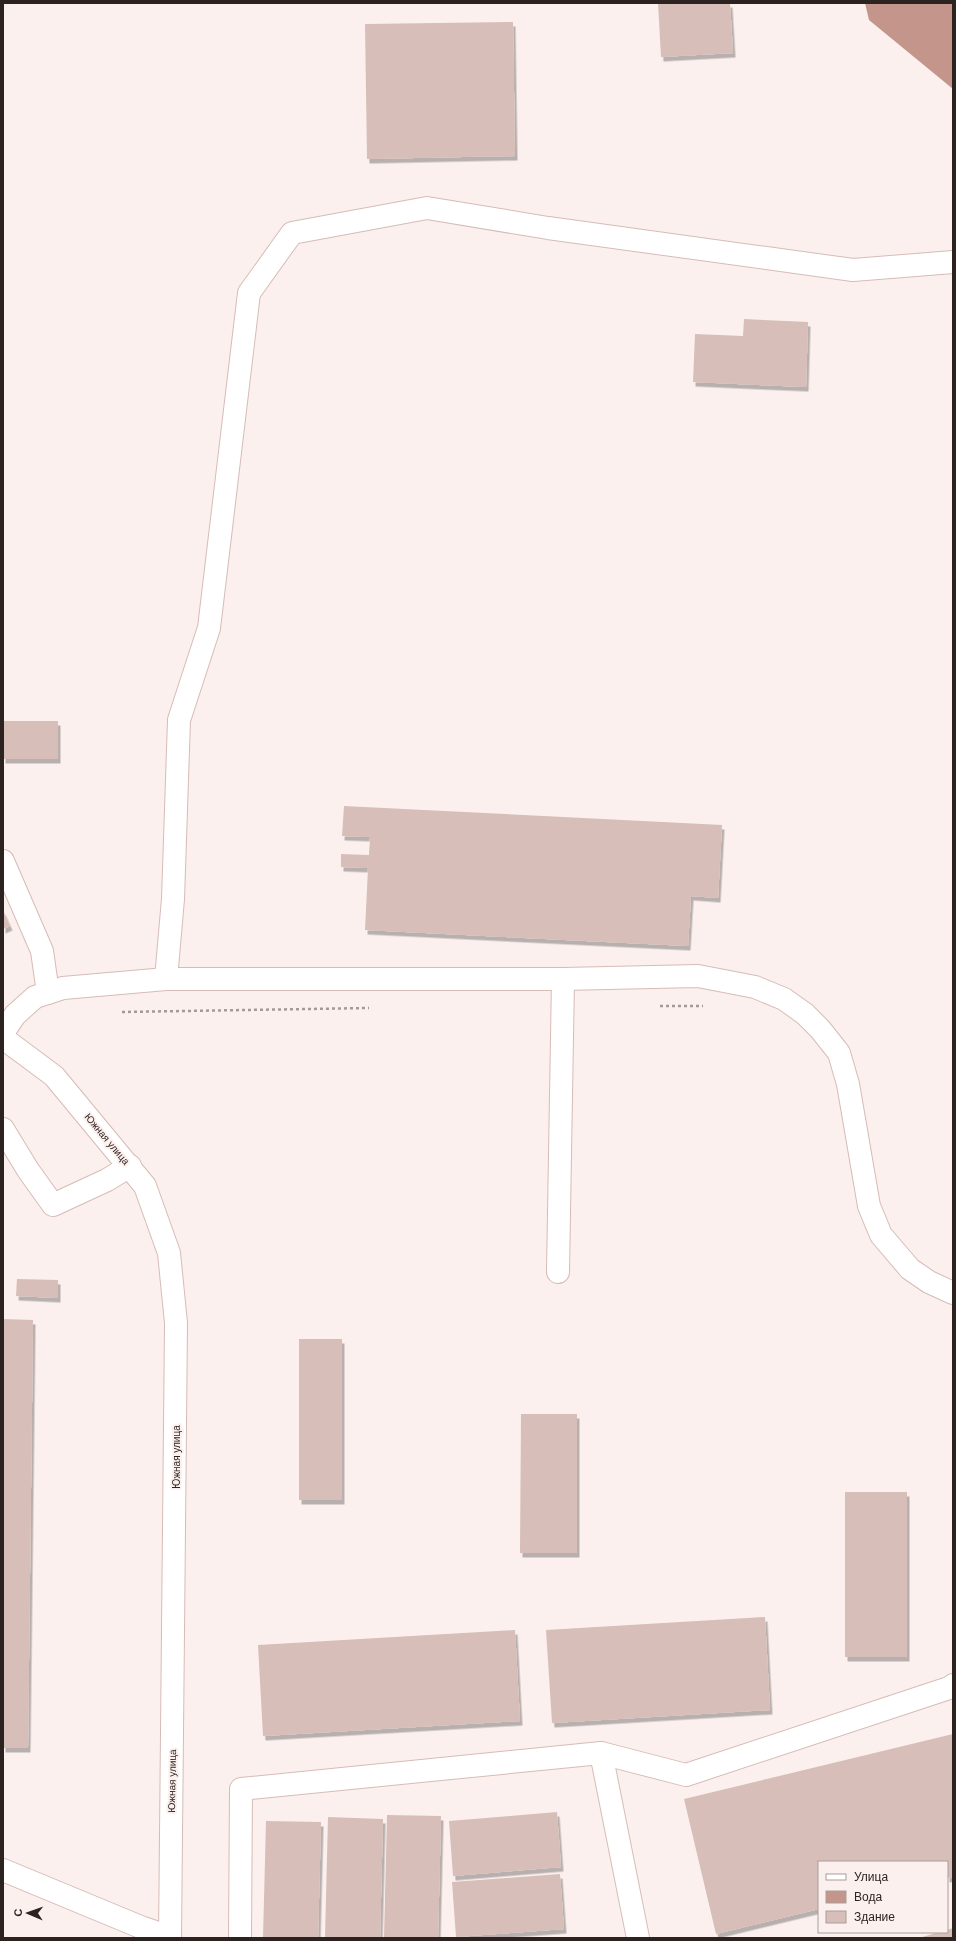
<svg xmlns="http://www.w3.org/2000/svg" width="956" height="1941" font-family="'DM Sans',sans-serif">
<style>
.water{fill:#c4958a}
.building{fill:#d8beb8;filter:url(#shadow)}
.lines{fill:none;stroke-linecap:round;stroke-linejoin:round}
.minor-casing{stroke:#d6bcb6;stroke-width:24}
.path{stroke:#a49996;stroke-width:2.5;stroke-dasharray:3 3;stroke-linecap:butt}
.minor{stroke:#fff;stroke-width:22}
.labels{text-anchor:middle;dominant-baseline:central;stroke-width:4;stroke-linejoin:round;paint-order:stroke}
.street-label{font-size:10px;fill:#2c2220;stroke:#fbf0ed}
</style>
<defs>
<filter id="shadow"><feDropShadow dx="2.5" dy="4.5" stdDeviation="0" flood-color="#0004"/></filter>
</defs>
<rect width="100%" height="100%" fill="#fbf0ed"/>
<path class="water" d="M865 3H953V89L869 20Z"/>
<g class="building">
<path d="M658 3H730L733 53 661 57Z"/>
<path d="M513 22 515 156 367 159 365 24Z"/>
<path d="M744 319 808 322 806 387 693 382 695 334 743 336Z"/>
<rect x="3" y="721" width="55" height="38"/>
<path d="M344 806 722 825 718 898 691 896 688 946 365 930 368 868 341 867V854L369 855 370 837 342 836Z"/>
<path d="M3 910 10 926 3 929Z"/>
<path d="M17 1279 58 1280V1298L16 1296Z"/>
<path d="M3 1319 33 1320 28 1748H3Z"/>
<rect x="299" y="1339" width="43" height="161"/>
<path d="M521 1414H577V1553H520Z"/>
<rect x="845" y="1492" width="62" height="165"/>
<path d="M765 1617 770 1710 552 1723 546 1630Z"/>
<path d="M515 1630 520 1721 263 1736 258 1645Z"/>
<path d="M953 1734V1877L947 1878V1862H819V1909L716 1934 684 1799Z"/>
<path d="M557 1812 561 1867 453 1876 449 1821Z"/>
<path d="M387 1815 441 1816 438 1938H384Z"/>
<path d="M328 1817 383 1819 380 1938H325Z"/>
<path d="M266 1821 321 1822 318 1938H263Z"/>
<path d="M560 1874 564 1929 456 1937 452 1882Z"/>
<path d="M953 1928V1938H919L939 1932H947V1930Z"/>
</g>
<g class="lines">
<defs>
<g id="minor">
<path d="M3 861 42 951 48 993"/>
<path d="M166 979 173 899 179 720 209 628 249 293 292 233 427 208 548 228 853 270 953 262"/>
<path d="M3 1033 15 1015 35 997 63 988 166 979H563L698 976 755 987 784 999 805 1014 820 1029 839 1053 848 1084 869 1206 881 1235 910 1269 929 1282 953 1293"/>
<path d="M3 1038 54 1076 145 1186 169 1253 176 1323 170 1938"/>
<path d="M3 1129 28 1170 53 1205 107 1180 130 1166"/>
<path d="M558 1272 563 979"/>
<path d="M601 1753 638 1938"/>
<path d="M3 1870 143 1928 170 1937"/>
<path d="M240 1938 241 1789 601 1753 686 1775 949 1688 953 1685"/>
</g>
</defs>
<use href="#minor" class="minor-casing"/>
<g class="path">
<path d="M660 1006H703"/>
<path d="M122 1012 369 1008"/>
</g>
<use href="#minor" class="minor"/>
</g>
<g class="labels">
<g class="street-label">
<text transform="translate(107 1139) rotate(50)">Южная улица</text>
<text transform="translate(176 1457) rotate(-90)">Южная улица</text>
<text transform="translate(172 1781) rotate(-89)">Южная улица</text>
</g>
</g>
<rect width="956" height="1941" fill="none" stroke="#2c2220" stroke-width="8"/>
<rect x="818" y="1861" width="130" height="72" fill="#fbf0ed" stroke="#a89e9b"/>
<rect x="826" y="1874" width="20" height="6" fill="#ffffff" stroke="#a89e9b"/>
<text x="854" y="1881" font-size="12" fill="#2c2220">Улица</text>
<rect x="826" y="1891" width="20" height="12" fill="#c4958a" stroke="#a89e9b"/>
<text x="854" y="1901" font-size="12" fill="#2c2220">Вода</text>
<rect x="826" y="1911" width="20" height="12" fill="#d8beb8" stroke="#a89e9b"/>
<text x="854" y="1921" font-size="12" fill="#2c2220">Здание</text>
<g transform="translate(28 1913) rotate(272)" stroke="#fbf0ed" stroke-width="3" paint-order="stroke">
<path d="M0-3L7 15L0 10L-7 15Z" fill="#2c2220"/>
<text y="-6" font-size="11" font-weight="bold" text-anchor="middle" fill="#2c2220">С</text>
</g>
</svg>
